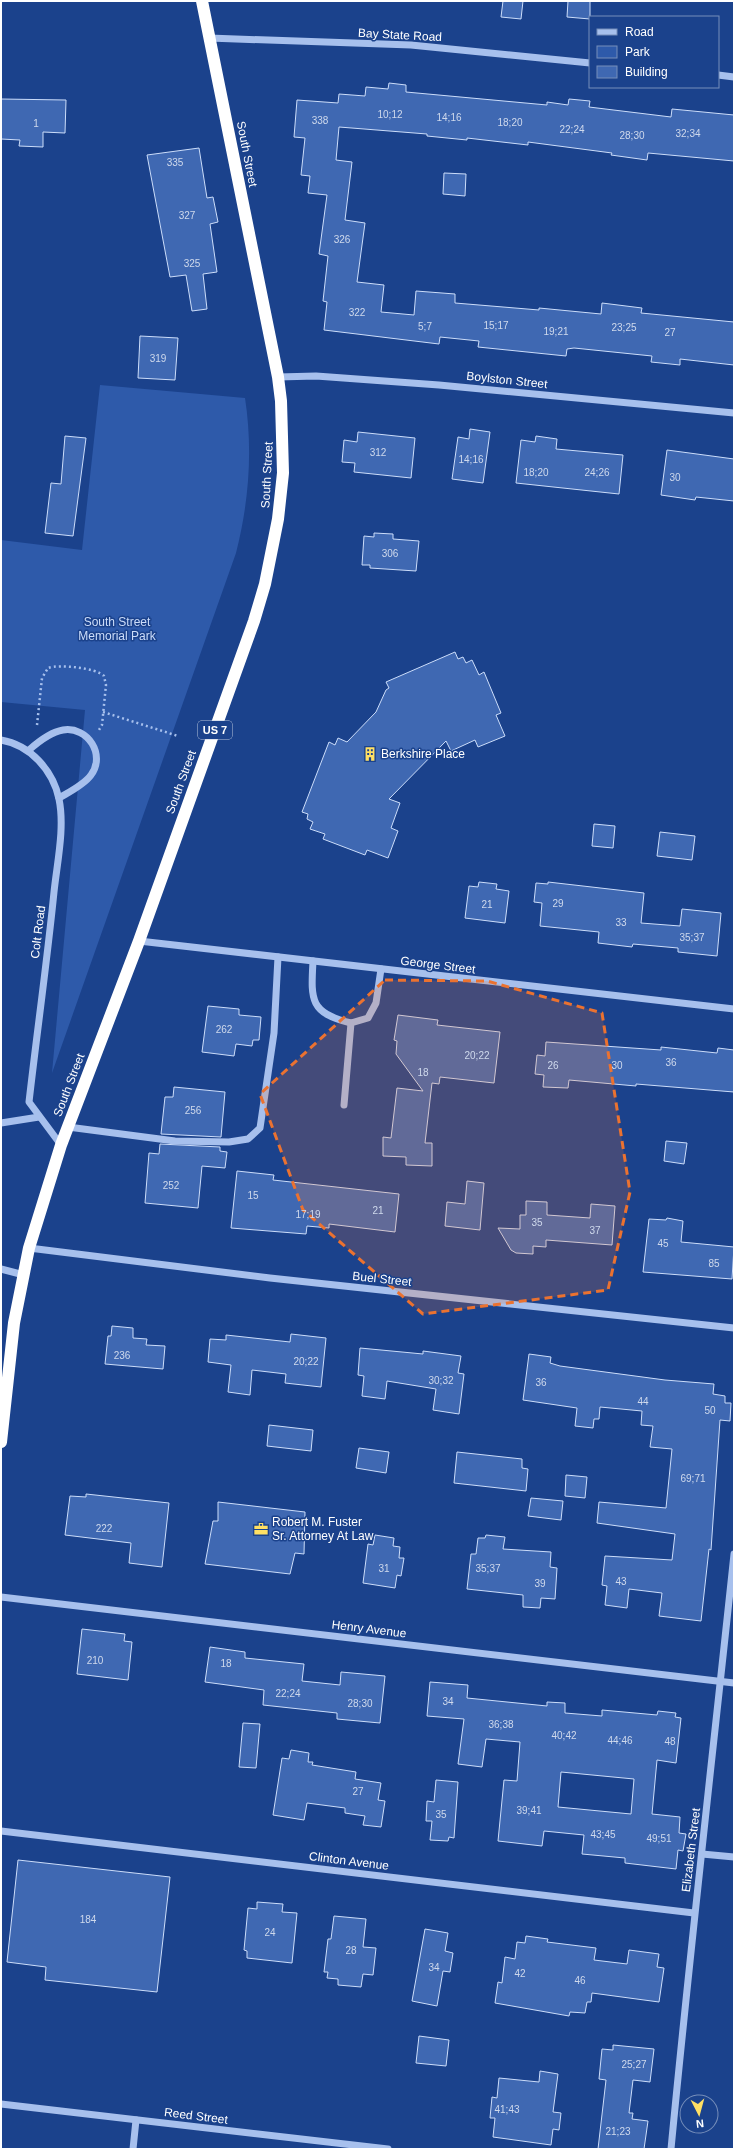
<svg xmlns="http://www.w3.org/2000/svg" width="735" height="2150" font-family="Helvetica,sans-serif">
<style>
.green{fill:#2e5aaa}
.building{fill:#3f68b2;stroke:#ccddfa;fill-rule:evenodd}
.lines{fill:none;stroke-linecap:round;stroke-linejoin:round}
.path{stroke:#a7c0ed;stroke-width:2.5;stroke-dasharray:2 3;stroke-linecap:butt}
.minor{stroke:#a7c0ed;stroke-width:7}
.highway{stroke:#fff;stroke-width:12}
.marked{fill:#eb7230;fill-opacity:0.2;stroke:#eb7230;stroke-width:3;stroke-dasharray:8 5;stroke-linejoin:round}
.labels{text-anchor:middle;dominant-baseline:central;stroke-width:3;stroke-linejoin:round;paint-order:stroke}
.number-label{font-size:10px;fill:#cfd9ec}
.shield{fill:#1b428c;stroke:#bbc6dc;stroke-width:1}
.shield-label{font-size:11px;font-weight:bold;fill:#fff}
.street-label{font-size:12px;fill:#fff;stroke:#1b428c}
.park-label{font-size:12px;fill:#ccddfa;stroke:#1b428c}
.poi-label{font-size:12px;fill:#fff;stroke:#1b428c;text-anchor:start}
</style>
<rect width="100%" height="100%" fill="#1b428c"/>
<path class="green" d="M100 385 245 398C253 450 249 502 236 553L52 1073 85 710 1 702V540L82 550Z"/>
<g class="building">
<path d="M503 1H523L521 19 501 17Z"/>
<path d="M568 1H590V19L567 17Z"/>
<path d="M389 83 406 85V92L547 105V102L568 105 569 99 590 101 589 107 671 117 672 109 734 115V161L648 153 647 160 611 155 612 153 528 142V145L467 138V140L427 136V134L339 127 336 160 352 162 345 220 365 223 357 282 384 285 381 312 414 315 416 291 455 294V303L539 310V308L601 314 602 303 642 308 641 313 734 322V365L680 359V365L651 362 652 356 574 348 567 349 566 356 478 347 479 341 440 337 439 344 324 330 327 302 323 301 328 256 319 254 327 195 308 193 310 176 301 175 305 138 294 137 297 100 338 103 339 94 365 96 366 87 388 89Z"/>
<path d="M1 99 66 100 65 133 43 132V147L19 146 20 140 1 139Z"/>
<path d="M199 148 207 198 213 197 218 222 210 224 217 272 203 274 207 309 192 311 186 275 170 277 147 155Z"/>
<path d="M444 173 466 174 465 196 443 194Z"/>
<path d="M140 336 178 338 175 380 138 378Z"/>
<path d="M470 429 490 432 483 483 452 479 458 437 469 439Z"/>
<path d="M358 432 415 438 411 478 354 472 355 463 342 462 344 440 357 442Z"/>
<path d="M65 436 86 438 73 536 45 533 51 483 61 484Z"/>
<path d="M536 436 557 439 556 449 623 455 619 494 516 483 521 440 535 442Z"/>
<path d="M667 450 734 459V501L696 497 695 500 661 495Z"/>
<path d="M374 533 393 534V539L419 541 416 571 370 568V565H362L364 536 374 537Z"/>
<path d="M455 652 458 659 463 657 466 663 472 660 479 675 484 672 501 713 496 715 505 736 478 747 475 740 451 751 446 741 389 799 400 803 391 828 398 831 388 858 367 850 365 855 323 839 325 834 310 829 313 822 307 819 308 814 302 812 329 742 335 745 338 738 347 742 376 712 386 690 389 688 386 682Z"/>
<path d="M594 824 615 826 613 848 592 846Z"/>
<path d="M660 832 695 836 692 860 657 856Z"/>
<path d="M479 882 497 884 496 889 509 891 505 923 465 918 469 886 478 887Z"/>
<path d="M548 882 644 893 641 923 680 926 682 909 721 913 717 956 678 952V948L633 944 632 947 598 943 599 932 540 926 542 903 534 902 536 883 548 884Z"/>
<path d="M208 1006 239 1009V1015L261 1017 259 1040H253L252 1046 236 1044 234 1056 202 1052Z"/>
<path d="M398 1015 438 1020 437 1025 500 1032 494 1083 440 1077 439 1084 432 1083 425 1143H432V1166L406 1165V1157L383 1156V1137L391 1138 397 1088 423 1091 396 1054 397 1041 394 1040Z"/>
<path d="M546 1042 661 1050V1047L717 1053 718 1048 734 1050V1092L636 1084V1086L569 1080 568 1088 543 1087 544 1075 535 1074 537 1055 545 1056Z"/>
<path d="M174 1087 225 1092 221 1137 161 1134 165 1097H173Z"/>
<path d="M666 1141 687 1143 684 1164 664 1161Z"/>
<path d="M160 1144 220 1147V1151L227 1152 225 1168 202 1166 198 1208 145 1203 149 1153 159 1154Z"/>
<path d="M237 1171 274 1175 273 1180 399 1194 395 1232 329 1224V1228L307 1226 306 1234 231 1228Z"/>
<path d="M467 1181 484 1183 480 1230 445 1226 447 1202 465 1204Z"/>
<path d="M526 1201 547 1202V1215L590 1218 591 1204 615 1206 612 1245 546 1240V1247L533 1246V1254L516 1253 511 1250 498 1228 520 1229V1215H526Z"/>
<path d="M667 1218 683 1221 681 1242 734 1247 732 1279 643 1272 649 1219 666 1220Z"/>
<path d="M112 1326 133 1328V1338L147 1339 146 1345 165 1346 163 1369 105 1364 108 1336H111Z"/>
<path d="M291 1334 326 1338 321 1387 285 1383 286 1374 252 1370 250 1395 228 1392 231 1365 208 1362 210 1339 226 1340V1335L290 1342Z"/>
<path d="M360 1348 423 1354V1351L461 1356 458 1373 464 1374 459 1414 433 1410 436 1389 387 1381 385 1399 362 1396 364 1376 358 1375Z"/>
<path d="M529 1354 551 1357 550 1363 560 1366 665 1380 714 1384 713 1394 725 1396V1403H731L730 1421 720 1420 711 1550 709 1549 701 1621 659 1616 662 1593 629 1589 627 1608 605 1605 607 1586 602 1585 605 1556 672 1560 675 1534 597 1523 599 1502 666 1508 672 1449 650 1447 653 1426 641 1425 642 1411 600 1407 599 1419H594L593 1428 575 1426 577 1408 523 1400Z"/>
<path d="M269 1425 313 1430 311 1451 267 1446Z"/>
<path d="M359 1448 389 1452 386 1473 356 1468Z"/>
<path d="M457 1452 522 1459V1468L528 1469 526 1491 454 1483Z"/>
<path d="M566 1475 587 1477 585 1498 565 1496Z"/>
<path d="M86 1494 169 1503 162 1567 129 1563 131 1543 65 1535 70 1496 86 1497Z"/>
<path d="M531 1498 563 1501 561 1520 528 1516Z"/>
<path d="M218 1502 305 1512 304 1554 295 1553 290 1574 205 1564 213 1521H218Z"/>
<path d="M375 1535 394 1538 393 1546 400 1547 399 1558H404L401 1576 397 1575 395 1588 363 1583 368 1544 373 1545Z"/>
<path d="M486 1535 505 1537 503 1549 551 1552 550 1567 557 1568 555 1599 541 1598 540 1608 523 1607V1595L467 1589 471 1554H476L478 1538H485Z"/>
<path d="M82 1629 125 1634 124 1641 132 1642 128 1680 77 1674Z"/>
<path d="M210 1647 245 1652V1658L304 1664 302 1681 340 1685 341 1672 385 1676 380 1723 337 1719V1713L263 1705 264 1690 205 1682Z"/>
<path d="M430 1682 468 1685 467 1698 547 1706V1702L565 1703V1713L602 1716V1710L657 1715 658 1711 676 1713 675 1717 681 1718 676 1763 657 1760 652 1814 680 1817 679 1833 686 1834 683 1851 678 1850 676 1869 625 1863V1858L582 1854 584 1835 544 1831 542 1846 498 1841 504 1780 517 1781 520 1742 486 1739 482 1767 458 1764 464 1719 427 1716ZM561 1772 634 1779 631 1814 558 1807Z"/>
<path d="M243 1723 260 1724 256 1768 239 1767Z"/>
<path d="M291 1750 309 1753 308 1762H313L312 1765 356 1772 355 1779 381 1783 378 1800 385 1801 381 1827 363 1825 365 1816 345 1813V1808L307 1803 304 1820 273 1815 282 1758 289 1759Z"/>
<path d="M436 1780 458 1782 454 1838 449 1837 448 1841 430 1840 432 1821H426L427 1801 434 1802Z"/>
<path d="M18 1860 170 1877 157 1992 45 1980 46 1967 7 1962Z"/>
<path d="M257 1902 283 1904 282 1912 297 1913 292 1963 247 1958V1951L244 1950 248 1908 257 1909Z"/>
<path d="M334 1916 366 1919 363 1947 376 1948 373 1975 363 1974 361 1987 338 1985V1979L327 1978 328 1972H324L328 1939H331Z"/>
<path d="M425 1929 448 1933 445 1951 453 1953 450 1972 443 1971 437 2006 412 2001Z"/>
<path d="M526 1936 548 1939 547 1942 596 1948 594 1960 627 1964 629 1950 659 1954 657 1967 664 1968 659 2002 592 1993 591 2002H587L585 2013 570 2012 569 2016 495 2003 498 1982 502 1983 505 1957 515 1959 517 1942 525 1943Z"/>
<path d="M419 2036 449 2040 446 2066 416 2063Z"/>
<path d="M613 2045 654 2049 650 2082 633 2080 629 2113H633L632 2119 648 2121 644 2149H598L606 2080 599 2079 602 2049 613 2050Z"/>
<path d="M540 2071 558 2074 553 2112 561 2113 559 2130 553 2129 551 2145 493 2137 495 2118H490L492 2097 497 2098 499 2078 539 2082Z"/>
</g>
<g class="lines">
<g class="path">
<path d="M103 712 178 736"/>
<path d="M37 725 42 678 48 668C58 664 97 668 104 676L106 685 102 725 99 730"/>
</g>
<g class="minor">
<path d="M209 38 411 45 590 63"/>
<path d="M718 75 734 77"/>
<path d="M278 377 316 376 439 385 734 413"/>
<path d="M1 740C30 745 53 770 59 799 65 828 57 863 54 892 47 962 37 1032 29 1102L61 1145"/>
<path d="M29 750C38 742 51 732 63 730 88 726 106 755 91 775 84 785 69 792 59 798"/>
<path d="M139 941 734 1009"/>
<path d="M313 961C311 999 309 1013 351 1023"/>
<path d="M344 1105 351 1023 368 1018 376 1003 381 969"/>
<path d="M1 1123 39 1117"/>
<path d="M68 1127 175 1141 229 1142 248 1139 260 1128 274 1033 278 957"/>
<path d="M29 1248 270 1278 734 1328"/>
<path d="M1 1269 24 1275"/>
<path d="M1 1597 734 1683"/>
<path d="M1 1831 694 1913"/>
<path d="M702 1854 734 1857"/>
<path d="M1 2104 388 2149"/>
<path d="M133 2149 136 2120"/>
<path d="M671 2149C690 1950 713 1752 734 1554"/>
</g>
<path class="highway" d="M1 1442 14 1323 29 1248 61 1145 139 941 254 621 265 584 278 519 283 473 281 401 278 377 202 1"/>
</g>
<path class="marked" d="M385 980 487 981 602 1013 630 1192 608 1290 423 1314 303 1210 260 1094Z"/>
<defs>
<symbol id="building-bare" viewBox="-9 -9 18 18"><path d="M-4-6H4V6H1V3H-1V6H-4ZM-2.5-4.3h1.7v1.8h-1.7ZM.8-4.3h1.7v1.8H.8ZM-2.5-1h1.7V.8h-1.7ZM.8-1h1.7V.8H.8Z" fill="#ffe064" stroke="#1b428c" stroke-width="2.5" paint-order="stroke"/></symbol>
<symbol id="office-bare" viewBox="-9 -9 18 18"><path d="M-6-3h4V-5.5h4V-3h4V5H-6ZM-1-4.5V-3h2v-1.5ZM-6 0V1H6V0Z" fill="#ffe064" stroke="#1b428c" stroke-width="2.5" paint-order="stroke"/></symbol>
</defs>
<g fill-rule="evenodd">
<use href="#building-bare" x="360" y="744" width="20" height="20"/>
<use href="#office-bare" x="251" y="1519" width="20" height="20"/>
</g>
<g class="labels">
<g class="number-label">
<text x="390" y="114">10;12</text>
<text x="449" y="117">14;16</text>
<text x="320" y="120">338</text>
<text x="510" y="122">18;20</text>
<text x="36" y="123">1</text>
<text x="572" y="129">22;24</text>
<text x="688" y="133">32;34</text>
<text x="632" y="135">28;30</text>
<text x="175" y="162">335</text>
<text x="187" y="215">327</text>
<text x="342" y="239">326</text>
<text x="192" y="263">325</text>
<text x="357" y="312">322</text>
<text x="496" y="325">15;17</text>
<text x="425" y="326">5;7</text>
<text x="624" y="327">23;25</text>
<text x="556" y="331">19;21</text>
<text x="670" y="332">27</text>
<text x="158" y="358">319</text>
<text x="378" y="452">312</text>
<text x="471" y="459">14;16</text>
<text x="536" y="472">18;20</text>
<text x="597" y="472">24;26</text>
<text x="675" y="477">30</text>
<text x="390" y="553">306</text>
<text x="558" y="903">29</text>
<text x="487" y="904">21</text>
<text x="621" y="922">33</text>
<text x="692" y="937">35;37</text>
<text x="224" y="1029">262</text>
<text x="477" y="1055">20;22</text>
<text x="671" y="1062">36</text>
<text x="553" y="1065">26</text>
<text x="617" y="1065">30</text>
<text x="423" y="1072">18</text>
<text x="193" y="1110">256</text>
<text x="171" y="1185">252</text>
<text x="253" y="1195">15</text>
<text x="378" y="1210">21</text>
<text x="308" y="1214">17;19</text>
<text x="537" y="1222">35</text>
<text x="595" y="1230">37</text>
<text x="663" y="1243">45</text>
<text x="714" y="1263">85</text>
<text x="122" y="1355">236</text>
<text x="306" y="1361">20;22</text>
<text x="441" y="1380">30;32</text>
<text x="541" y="1382">36</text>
<text x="643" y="1401">44</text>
<text x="710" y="1410">50</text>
<text x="693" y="1478">69;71</text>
<text x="104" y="1528">222</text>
<text x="384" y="1568">31</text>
<text x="488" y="1568">35;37</text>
<text x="621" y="1581">43</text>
<text x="540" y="1583">39</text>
<text x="95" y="1660">210</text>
<text x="226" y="1663">18</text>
<text x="288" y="1693">22;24</text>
<text x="448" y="1701">34</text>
<text x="360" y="1703">28;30</text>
<text x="501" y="1724">36;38</text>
<text x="564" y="1735">40;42</text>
<text x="620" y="1740">44;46</text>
<text x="670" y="1741">48</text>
<text x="358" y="1791">27</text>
<text x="529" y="1810">39;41</text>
<text x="441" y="1814">35</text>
<text x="603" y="1834">43;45</text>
<text x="659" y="1838">49;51</text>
<text x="88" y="1919">184</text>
<text x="270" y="1932">24</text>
<text x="351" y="1950">28</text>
<text x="434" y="1967">34</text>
<text x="520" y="1973">42</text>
<text x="580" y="1980">46</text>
<text x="634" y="2064">25;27</text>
<text x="507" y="2109">41;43</text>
<text x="618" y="2131">21;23</text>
</g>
<rect class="shield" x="198" y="721" width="34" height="18" rx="3"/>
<g class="shield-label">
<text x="215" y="730">US 7</text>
</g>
<g class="street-label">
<text transform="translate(400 35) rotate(3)">Bay State Road</text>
<text transform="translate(247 154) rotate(79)">South Street</text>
<text transform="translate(507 380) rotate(6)">Boylston Street</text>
<text transform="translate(267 475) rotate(-87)">South Street</text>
<text transform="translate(181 782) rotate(-70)">South Street</text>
<text transform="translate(38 932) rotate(-83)">Colt Road</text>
<text transform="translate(438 965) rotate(7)">George Street</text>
<text transform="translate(69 1085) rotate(-69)">South Street</text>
<text transform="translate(382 1279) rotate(6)">Buel Street</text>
<text transform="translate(369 1629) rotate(7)">Henry Avenue</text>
<text transform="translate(691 1850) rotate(-83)">Elizabeth Street</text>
<text transform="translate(349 1861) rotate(7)">Clinton Avenue</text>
<text transform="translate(196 2116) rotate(7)">Reed Street</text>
</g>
<g class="park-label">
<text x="117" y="622">South Street<tspan x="117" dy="14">Memorial Park</tspan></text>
</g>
<g class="poi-label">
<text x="381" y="754">Berkshire Place</text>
<text x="272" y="1522">Robert M. Fuster<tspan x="272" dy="14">Sr. Attorney At Law</tspan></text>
</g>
</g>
<rect width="735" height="2150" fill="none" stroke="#ffffff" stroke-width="4"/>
<rect x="589" y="16" width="130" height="72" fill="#1b428c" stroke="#768eba"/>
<rect x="597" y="29" width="20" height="6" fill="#a7c0ed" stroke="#768eba"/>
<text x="625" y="36" font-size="12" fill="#ffffff">Road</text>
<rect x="597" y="46" width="20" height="12" fill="#2e5aaa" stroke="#768eba"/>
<text x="625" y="56" font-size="12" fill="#ffffff">Park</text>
<rect x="597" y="66" width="20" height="12" fill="#3f68b2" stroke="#768eba"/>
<text x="625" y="76" font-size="12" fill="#ffffff">Building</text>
<g transform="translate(699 2114) rotate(174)"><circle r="19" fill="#1b428c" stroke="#768eba"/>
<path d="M0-3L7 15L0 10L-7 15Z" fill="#ffe064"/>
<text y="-6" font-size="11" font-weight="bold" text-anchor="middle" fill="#ffffff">N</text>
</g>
</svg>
